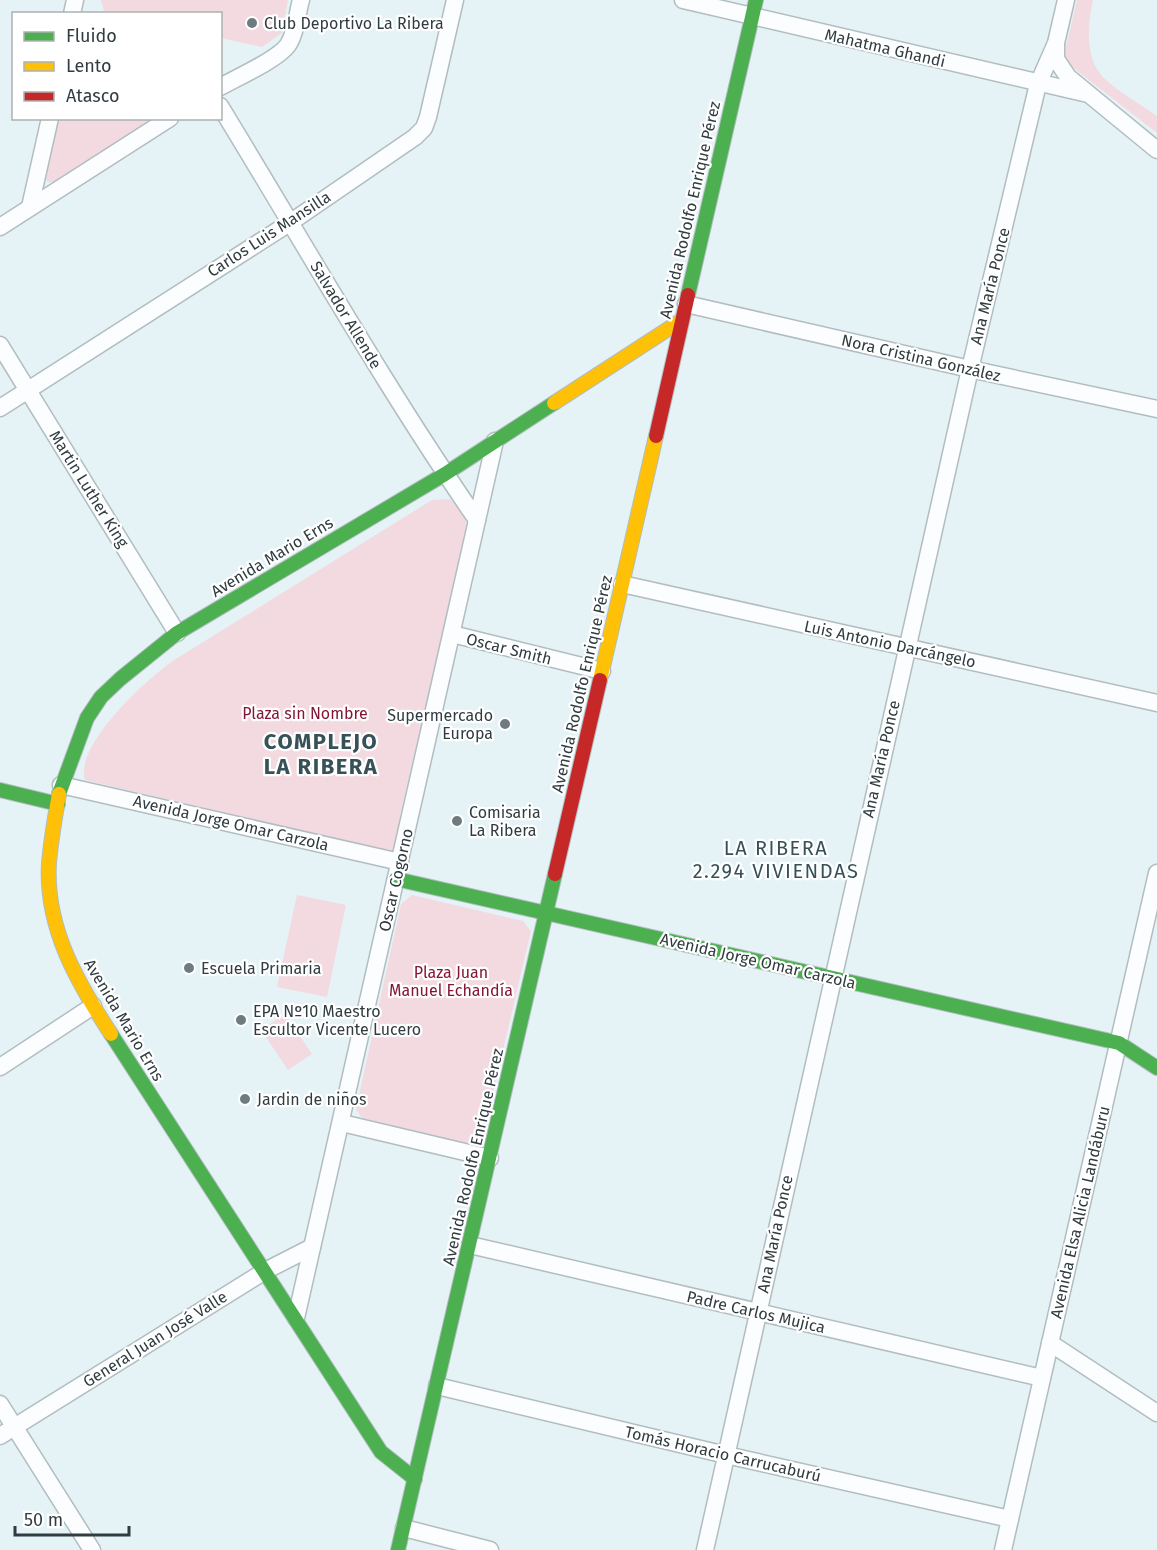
<svg xmlns="http://www.w3.org/2000/svg" width="1157" height="1550" font-family="'Fira Sans',sans-serif">
<style>
.green{fill:#f2dae0}
.lines{fill:none;stroke-linecap:round;stroke-linejoin:round}
.street-casing{stroke:#b1bdc0;stroke-width:19}
.fast-casing{stroke:#b1bdc0;stroke-width:16}
.slow-casing{stroke:#b1bdc0;stroke-width:16}
.jam-casing{stroke:#b1bdc0;stroke-width:16}
.street{stroke:#fbfdfe;stroke-width:16}
.fast{stroke:#4caf50;stroke-width:14}
.slow{stroke:#ffc107;stroke-width:14}
.jam{stroke:#c62828;stroke-width:14}
.poi-dot{fill:#6f7c7f;stroke:#fff;stroke-width:2}
.labels{text-anchor:middle;dominant-baseline:central;stroke-width:4.5;stroke-linejoin:round;paint-order:stroke}
.poi-label{font-size:16px;fill:#303c3f;stroke:#fff;text-anchor:start}
.street-label{font-size:16px;fill:#303c3f;stroke:#fff}
.park-label{font-size:16px;fill:#831636;stroke:#fff}
.quarter-label{font-size:20px;letter-spacing:1.5px;fill:#365158;stroke:#fff}
.district-label{font-size:22px;font-weight:bold;letter-spacing:1.5px;fill:#365158;stroke:#fff}
</style>
<rect width="100%" height="100%" fill="#e5f3f7"/>
<g class="green">
<path d="M101 0H288L282 33 262 47 221 38 220 14 116 13 104 11Z"/>
<path d="M1077 0H1093C1088 24 1084 57 1103 77 1114 89 1142 105 1157 116V133L1067 63 1065 51Z"/>
<path d="M56 119H154L53 182H48L45 178Z"/>
<path d="M449 499C466 510 467 517 466 537L400 815C399 827 402 848 391 855L369 847 85 780C74 745 148 678 174 660L432 500Z"/>
<path d="M297 895 346 905 327 997 277 987Z"/>
<path d="M412 895 523 921 531 931 482 1140 473 1146 362 1118 356 1109 401 904Z"/>
<path d="M285 1014 312 1054 288 1070 261 1030Z"/>
</g>
<g class="lines">
<defs>
<g id="street">
<path d="M683 0 1088 94"/>
<path d="M72 14 75 0"/>
<path d="M1056 44V59L1068 77 1157 150"/>
<path d="M220 87C238 77 277 60 288 45 296 33 297 14 301 0"/>
<path d="M220 106C305 245 385 387 477 520"/>
<path d="M30 207 50 118"/>
<path d="M0 227 170 118"/>
<path d="M686 304 970 369 1157 409"/>
<path d="M0 345 177 633"/>
<path d="M0 408 291 222 415 137 424 128 428 117 455 0"/>
<path d="M622 584 1157 703"/>
<path d="M452 634 602 671"/>
<path d="M61 785 400 862"/>
<path d="M0 1067 93 1006"/>
<path d="M342 1123 490 1158"/>
<path d="M470 1245 1042 1378"/>
<path d="M296 1318 495 441"/>
<path d="M1050 1343 1157 1413"/>
<path d="M437 1386 726 1455 1010 1519"/>
<path d="M0 1404 92 1550"/>
<path d="M0 1436 265 1271 312 1247"/>
<path d="M404 1528 490 1550"/>
<path d="M705 1550 970 369 1038 84 1056 43 1066 0"/>
<path d="M1003 1550 1157 873"/>
</g>
<g id="fast">
<path d="M688 295 756 0"/>
<path d="M0 790 58 804"/>
<path d="M59 794 87 718 101 697 120 679 177 633 445 474 554 403"/>
<path d="M396 879 1119 1043 1157 1068"/>
<path d="M111 1034 381 1452 415 1479"/>
<path d="M398 1550 555 874"/>
</g>
<g id="slow">
<path d="M554 403 682 320"/>
<path d="M600 680 656 436"/>
<path d="M59 794C55 817 51 839 49 863 45 927 77 982 111 1034"/>
</g>
<g id="jam">
<path d="M656 436 688 295"/>
<path d="M555 874 600 680"/>
</g>
</defs>
<use href="#street" class="street-casing"/>
<use href="#fast" class="fast-casing"/>
<use href="#slow" class="slow-casing"/>
<use href="#jam" class="jam-casing"/>
<use href="#street" class="street"/>
<use href="#fast" class="fast"/>
<use href="#slow" class="slow"/>
<use href="#jam" class="jam"/>
</g>
<g class="poi-dot">
<circle cx="252" cy="23" r="6"/>
<circle cx="505" cy="724" r="6"/>
<circle cx="457" cy="821" r="6"/>
<circle cx="189" cy="968" r="6"/>
<circle cx="241" cy="1020" r="6"/>
<circle cx="245" cy="1099" r="6"/>
</g>
<g class="labels">
<g class="poi-label">
<text x="264" y="23">Club Deportivo La Ribera</text>
<text x="493" y="715" text-anchor="end">Supermercado<tspan x="493" dy="18">Europa</tspan></text>
<text x="469" y="812">Comisaria<tspan x="469" dy="18">La Ribera</tspan></text>
<text x="201" y="968">Escuela Primaria</text>
<text x="253" y="1011">EPA Nº10 Maestro<tspan x="253" dy="18">Escultor Vicente Lucero</tspan></text>
<text x="257" y="1099">Jardin de niños</text>
</g>
<g class="street-label">
<text transform="translate(885 48) rotate(13)">Mahatma Ghandi</text>
<text transform="translate(690 210) rotate(-77)">Avenida Rodolfo Enrique Pérez</text>
<text transform="translate(269 234) rotate(-33)">Carlos Luis Mansilla</text>
<text transform="translate(990 286) rotate(-76)">Ana María Ponce</text>
<text transform="translate(346 315) rotate(59)">Salvador Allende</text>
<text transform="translate(921 358) rotate(13)">Nora Cristina González</text>
<text transform="translate(89 489) rotate(58)">Martin Luther King</text>
<text transform="translate(272 557) rotate(-31)">Avenida Mario Erns</text>
<text transform="translate(890 644) rotate(12)">Luis Antonio Darcángelo</text>
<text transform="translate(509 649) rotate(14)">Oscar Smith</text>
<text transform="translate(582 684) rotate(-77)">Avenida Rodolfo Enrique Pérez</text>
<text transform="translate(881 759) rotate(-77)">Ana María Ponce</text>
<text transform="translate(231 823) rotate(13)">Avenida Jorge Omar Carzola</text>
<text transform="translate(396 880) rotate(-77)">Oscar Cogorno</text>
<text transform="translate(758 961) rotate(13)">Avenida Jorge Omar Carzola</text>
<text transform="translate(124 1020) rotate(59)">Avenida Mario Erns</text>
<text transform="translate(473 1157) rotate(-77)">Avenida Rodolfo Enrique Pérez</text>
<text transform="translate(1080 1212) rotate(-77)">Avenida Elsa Alicia Landáburu</text>
<text transform="translate(775 1234) rotate(-78)">Ana María Ponce</text>
<text transform="translate(756 1312) rotate(13)">Padre Carlos Mujica</text>
<text transform="translate(155 1339) rotate(-32)">General Juan José Valle</text>
<text transform="translate(723 1454) rotate(13)">Tomás Horacio Carrucaburú</text>
</g>
<g class="park-label">
<text x="305" y="713">Plaza sin Nombre</text>
<text x="451" y="972">Plaza Juan<tspan x="451" dy="18">Manuel Echandía</tspan></text>
</g>
<g class="quarter-label">
<text x="776" y="848">LA RIBERA<tspan x="776" dy="23">2.294 VIVIENDAS</tspan></text>
</g>
<g class="district-label">
<text x="321" y="741">COMPLEJO<tspan x="321" dy="25">LA RIBERA</tspan></text>
</g>
</g>
<rect x="12" y="12" width="210" height="108" fill="#ffffff" stroke="#acb1b2" stroke-width="1.5"/>
<rect x="24" y="32" width="30" height="9" fill="#4caf50" stroke="#acb1b2" stroke-width="1.5"/>
<text x="66" y="42" font-size="18" fill="#303c3f">Fluido</text>
<rect x="24" y="62" width="30" height="9" fill="#ffc107" stroke="#acb1b2" stroke-width="1.5"/>
<text x="66" y="72" font-size="18" fill="#303c3f">Lento</text>
<rect x="24" y="92" width="30" height="9" fill="#c62828" stroke="#acb1b2" stroke-width="1.5"/>
<text x="66" y="102" font-size="18" fill="#303c3f">Atasco</text>
<path d="M15 1526v9h114v-9" fill="none" stroke="#303c3f" stroke-width="3"/>
<text x="24" y="1526" font-size="18" fill="#303c3f" stroke="#ffffff" stroke-width="4.5" paint-order="stroke">50 m</text>
</svg>
